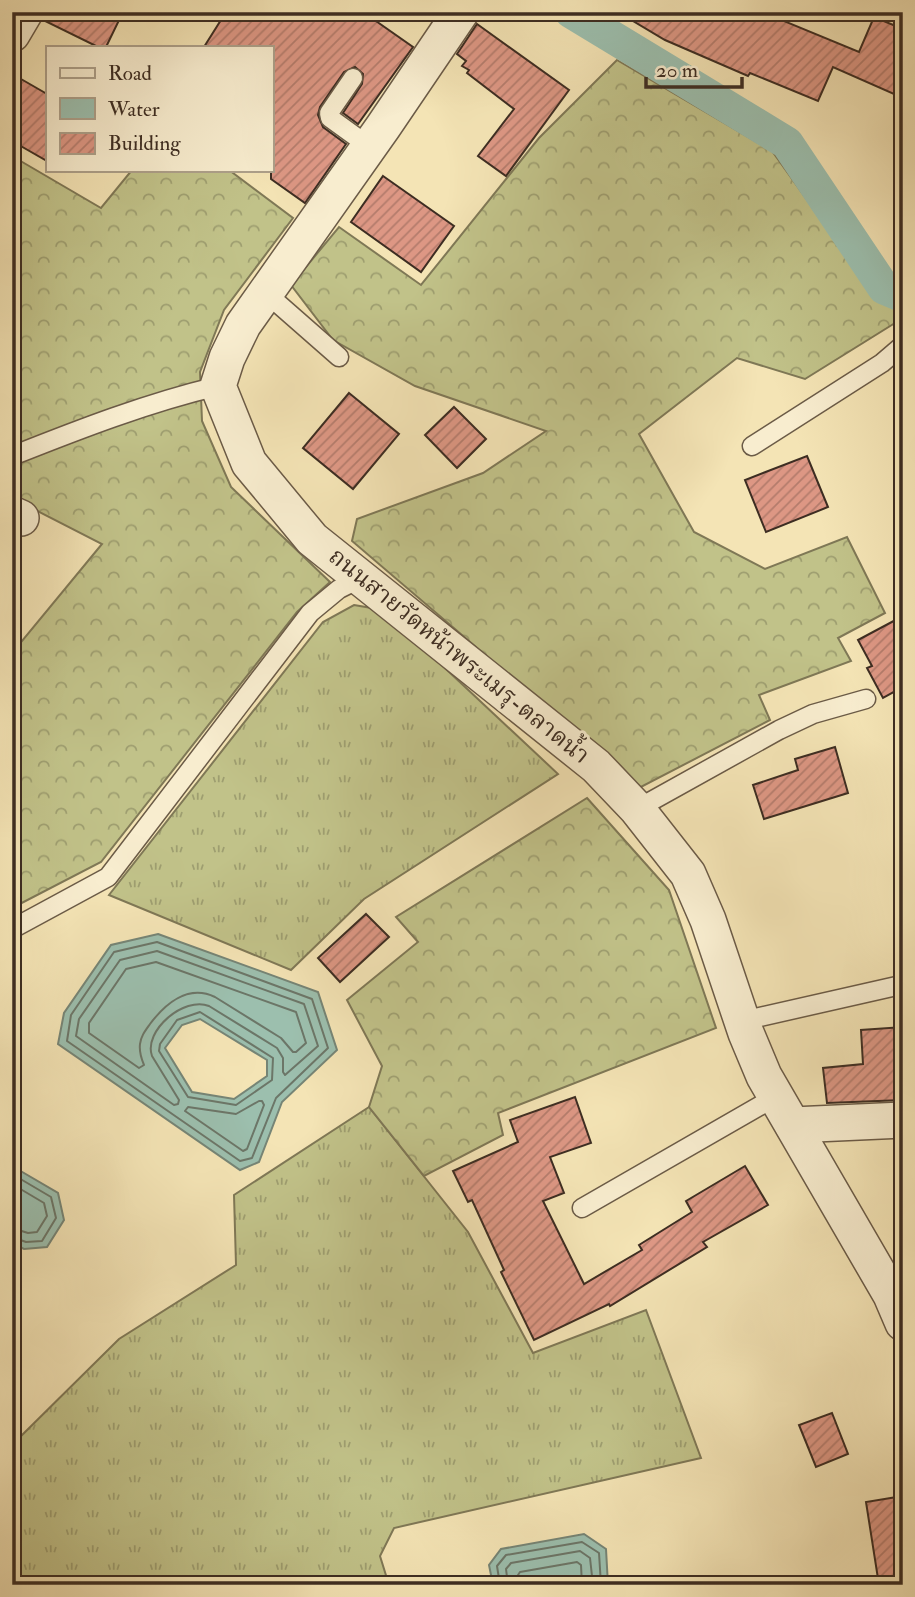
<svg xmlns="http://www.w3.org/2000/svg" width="915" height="1597" font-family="'IM FELL Double Pica','Noto Serif Thai',serif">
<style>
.grass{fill:url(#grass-tufts);stroke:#7f7856;stroke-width:2}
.forest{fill:url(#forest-crowns);stroke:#7f7856;stroke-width:2}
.water{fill:#9cbfae;stroke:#768576;stroke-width:2;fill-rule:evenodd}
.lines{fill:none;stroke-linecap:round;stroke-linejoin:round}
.shore{stroke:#6c7668;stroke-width:2}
.canal{stroke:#9cbfae;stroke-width:33}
.building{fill:url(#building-hatch);stroke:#3d2d22;stroke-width:2}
.service-casing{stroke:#6b5b47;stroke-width:21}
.minor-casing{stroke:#6b5b47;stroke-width:38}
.service{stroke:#f8edcf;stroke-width:18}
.minor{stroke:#f8edcf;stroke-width:35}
.labels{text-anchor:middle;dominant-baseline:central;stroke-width:6;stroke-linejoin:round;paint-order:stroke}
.street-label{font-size:24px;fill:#3d2d22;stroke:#f8edcf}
</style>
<defs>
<pattern id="grass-tufts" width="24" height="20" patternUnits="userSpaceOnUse" patternTransform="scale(1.75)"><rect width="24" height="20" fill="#c1c289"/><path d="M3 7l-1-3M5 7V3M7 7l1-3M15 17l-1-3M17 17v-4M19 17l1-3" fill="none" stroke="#9e9e70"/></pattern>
<pattern id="forest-crowns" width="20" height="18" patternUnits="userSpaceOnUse" patternTransform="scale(1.75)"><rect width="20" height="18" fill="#c1c289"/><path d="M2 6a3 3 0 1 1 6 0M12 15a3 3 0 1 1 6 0" fill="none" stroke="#9e9e70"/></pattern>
<pattern id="building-hatch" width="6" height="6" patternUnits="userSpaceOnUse" patternTransform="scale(1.75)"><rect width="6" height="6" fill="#dd9784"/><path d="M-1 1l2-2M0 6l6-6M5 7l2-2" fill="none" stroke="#b47c6c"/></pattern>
</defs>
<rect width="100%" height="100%" fill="#f4e4b5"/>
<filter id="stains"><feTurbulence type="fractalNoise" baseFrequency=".00286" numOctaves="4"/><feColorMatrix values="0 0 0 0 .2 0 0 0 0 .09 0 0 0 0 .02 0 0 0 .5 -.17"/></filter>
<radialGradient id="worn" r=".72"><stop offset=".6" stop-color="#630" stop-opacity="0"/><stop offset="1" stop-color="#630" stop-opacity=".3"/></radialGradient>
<g class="grass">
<path d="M354 605 383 610 558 774 364 899 291 970 109 895 323 622Z"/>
<path d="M369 1107 468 1232 533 1353 646 1310 701 1458 394 1528 380 1556 389 1585H12V1445L119 1339 236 1265 234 1195Z"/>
</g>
<g class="forest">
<path d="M617 60 772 151 874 293 903 311V318L805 379 737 358 639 434 694 532 765 569 847 537 885 613 838 638 851 661 759 695 770 720 637 789 599 752 352 541 357 519 483 473 546 431 415 386 333 340 291 285 339 227 421 285 539 138Z"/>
<path d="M12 156 101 208 132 170H229L293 218 224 310 200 372 202 421 231 487 330 582 297 612 101 862 12 908V653L102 544 12 498Z"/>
<path d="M587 798 669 890 716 1028 498 1113 503 1135 424 1176 369 1107 382 1066 347 1000 418 942 396 917Z"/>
</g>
<g class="water">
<path d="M158 934 318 992 337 1050 282 1102 259 1162 240 1170 58 1044 64 1013 111 945ZM200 1019 267 1060V1076L234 1099 192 1092 165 1048 182 1025Z"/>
<path d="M12 1166 58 1193 64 1220 47 1247 24 1249 12 1243Z"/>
<path d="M584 1534 606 1549 608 1585H493L489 1565 501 1549Z"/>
</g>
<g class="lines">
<g class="shore">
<path d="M157 942 312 999 328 1048 276 1098 252 1158 240 1161 67 1041 71 1015 114 952Z"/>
<path d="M157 951 304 1004 318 1046 285 1075 283 1072V1058L277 1048 209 1006C184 996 143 1031 152 1056L179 1100 178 1104 174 1105 76 1036 79 1019 120 960Z"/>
<path d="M156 962 296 1012 306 1043 296 1052H293L281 1038 215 997C188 984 165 1004 150 1024 145 1031 141 1036 140 1044 139 1052 141 1058 144 1065L139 1068 89 1033V1023L126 969Z"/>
<path d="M200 1012 273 1058 272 1080 236 1105 188 1097 159 1051 160 1044 177 1020Z"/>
<path d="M259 1101H262L264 1105 247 1149 243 1151 185 1111 188 1107 236 1114Z"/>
<path d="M12 1174 51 1197 56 1218 42 1241 26 1242 12 1237"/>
<path d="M12 1184 44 1203 47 1216 37 1232 28 1233 12 1228"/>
<path d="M500 1585 497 1566 506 1555 582 1542 599 1553 601 1585"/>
<path d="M508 1585 506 1569 511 1563 580 1551 590 1558 593 1585"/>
<path d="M519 1585 518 1575 520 1572 577 1562 581 1565 582 1585"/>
</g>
<path class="canal" d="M571 12 787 143 884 288 903 296"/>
</g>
<g class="building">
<path d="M45 12H123L106 47H98L43 20Z"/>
<path d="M226 12H363L413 47 358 124 343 113 362 84 363 74 355 67 344 72 320 107 318 115 323 127 346 144 305 203 271 179V47H204Z"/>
<path d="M618 12H762L859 52 874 17 903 29V98L833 67 818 101 750 73 748 76 665 40Z"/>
<path d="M477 24 569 90 506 176 478 156 514 109 467 73 469 70 462 66 466 61 457 54Z"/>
<path d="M21 79 47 94V161L12 141V93Z"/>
<path d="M383 176 454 226 421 272 351 222Z"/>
<path d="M349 393 399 434 353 489 303 448Z"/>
<path d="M454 407 486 439 457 468 425 435Z"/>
<path d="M807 456 828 507 766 532 745 480Z"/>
<path d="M903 616V687L883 698 867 668 872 666 858 640Z"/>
<path d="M835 747 848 793 764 819 753 785 798 770 795 759Z"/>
<path d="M366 914 389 937 340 982 318 958Z"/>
<path d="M903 1027V1100L827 1103 823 1068 863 1064 861 1030Z"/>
<path d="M575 1097 591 1143 550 1157 564 1193 543 1201 584 1284 642 1250 639 1245 692 1212 686 1201 745 1166 768 1205 703 1242 707 1247 610 1306 609 1304 534 1340 501 1272 504 1270 472 1200 468 1202 453 1171 518 1142 510 1120Z"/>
<path d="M832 1413 848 1454 816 1467 799 1425Z"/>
<path d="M903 1496V1585H879L866 1502Z"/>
</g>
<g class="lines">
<defs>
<g id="service">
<path d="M353 78 329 113 330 118 370 147"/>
<path d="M266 293 339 357"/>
<path d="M752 446 882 363 903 345"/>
<path d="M12 456C80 429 147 403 218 386"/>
<path d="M637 809 779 730 813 714 866 699"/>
<path d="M12 929 108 877 310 613 339 589 359 579"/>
<path d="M742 1021 901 985"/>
<path d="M582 1208 777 1096"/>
</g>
<g id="minor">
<path d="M461 12 383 127 243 325 227 358 218 386 249 463 312 539 596 766 637 809 688 874 708 920 746 1033 764 1076 891 1295 903 1323"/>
<path d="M12 34 25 12"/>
<path d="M12 514 21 518"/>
<path d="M793 1125 903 1120"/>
</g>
</defs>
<use href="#service" class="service-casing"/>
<use href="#minor" class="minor-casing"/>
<use href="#service" class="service"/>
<use href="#minor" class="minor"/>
</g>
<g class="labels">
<g class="street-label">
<text transform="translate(459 656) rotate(39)">ถนนสายวัดหน้าพระเมรุ-ตลาดน้ำ</text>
</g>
</g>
<rect width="915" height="1597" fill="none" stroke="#f4e4b5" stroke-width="42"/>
<rect x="14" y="14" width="887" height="1569" fill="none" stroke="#3d2d22" stroke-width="3.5"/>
<rect x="21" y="21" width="873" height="1555" fill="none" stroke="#3d2d22" stroke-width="2"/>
<rect x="46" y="46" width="228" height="126" fill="#f8edcf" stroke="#ada08a" stroke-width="2"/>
<rect x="60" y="68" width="35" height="10" fill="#f8edcf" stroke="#ada08a" stroke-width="2"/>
<text x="108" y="80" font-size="21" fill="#3d2d22">Road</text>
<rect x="60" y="98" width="35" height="21" fill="#9cbfae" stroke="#ada08a" stroke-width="2"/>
<text x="108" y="116" font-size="21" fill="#3d2d22">Water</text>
<rect x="60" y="133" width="35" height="21" fill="url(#building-hatch)" stroke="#ada08a" stroke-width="2"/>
<text x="108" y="150" font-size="21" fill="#3d2d22">Building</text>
<path d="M646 77v10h96v-10" fill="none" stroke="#3d2d22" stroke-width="3.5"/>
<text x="656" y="77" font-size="21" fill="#3d2d22" stroke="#f8edcf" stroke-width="5" paint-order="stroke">20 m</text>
<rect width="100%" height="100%" filter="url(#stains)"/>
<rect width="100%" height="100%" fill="url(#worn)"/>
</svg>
